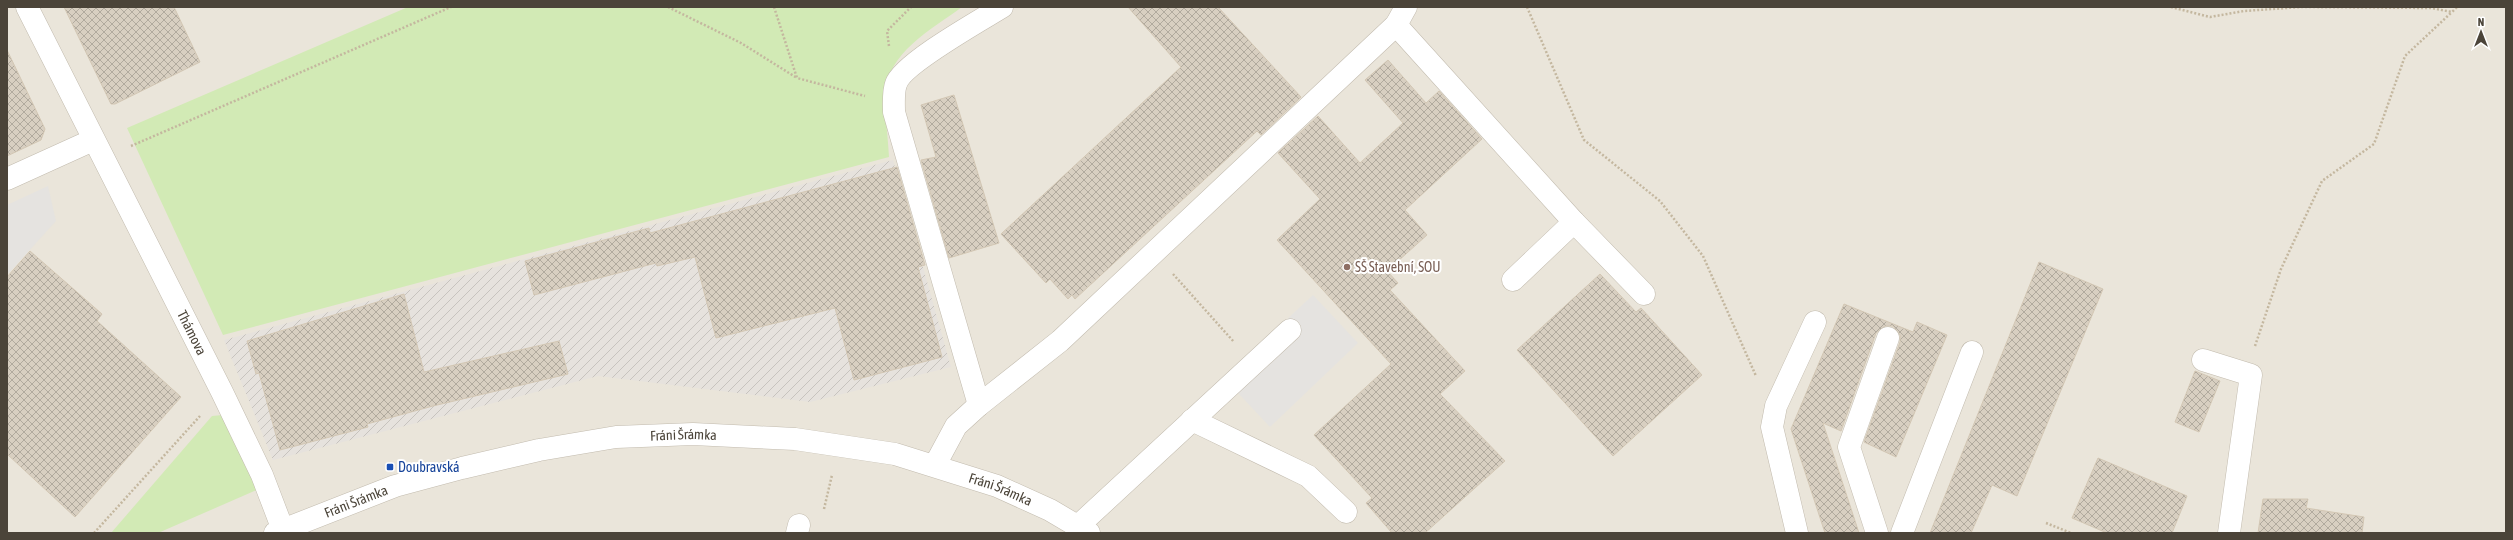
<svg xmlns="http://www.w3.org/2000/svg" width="2513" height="540" font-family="'Asap Condensed',sans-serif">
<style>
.residential{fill:#eae5da}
.industrial{fill:url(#industrial-furrows)}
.green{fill:#d2eab5}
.parking{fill:#e5e3e0}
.building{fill:url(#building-cross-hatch);stroke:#d3c7b4}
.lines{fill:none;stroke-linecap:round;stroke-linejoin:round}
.minor-casing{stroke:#c2bbae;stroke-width:23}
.path{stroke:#c4b79f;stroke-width:2.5;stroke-dasharray:2 2;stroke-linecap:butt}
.minor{stroke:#fff;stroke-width:22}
.education-dot{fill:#8d6e63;stroke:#fff;stroke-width:1.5}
.transit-dot{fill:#1a4fb4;stroke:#fff;stroke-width:1.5}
.labels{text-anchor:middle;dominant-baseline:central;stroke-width:4;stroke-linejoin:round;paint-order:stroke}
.education-label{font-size:14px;fill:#785e54;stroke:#fff;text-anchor:start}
.street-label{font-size:14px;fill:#4b4439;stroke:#fff}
.transit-label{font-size:14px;fill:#164399;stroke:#fff;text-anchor:start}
</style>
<defs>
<pattern id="industrial-furrows" width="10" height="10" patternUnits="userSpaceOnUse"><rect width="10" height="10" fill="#e6e2dd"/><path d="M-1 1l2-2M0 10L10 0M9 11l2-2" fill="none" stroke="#c7c3be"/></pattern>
<pattern id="building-cross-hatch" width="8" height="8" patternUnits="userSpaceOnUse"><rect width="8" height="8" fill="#d8cfc1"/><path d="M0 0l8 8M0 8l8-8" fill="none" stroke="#b1aa9e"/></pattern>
</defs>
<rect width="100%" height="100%" fill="#f6f3ec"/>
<rect class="residential" x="7" y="7" width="2499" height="526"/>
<path class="industrial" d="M893 160 951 367 810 402 598 376 273 460 224 340Z"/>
<g class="green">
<path d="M408 7H962C932 29 886 53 885 96 885 116 888 137 889 157L223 335 127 128Z"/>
<path d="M223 415 259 489 158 533H111L212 416Z"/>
</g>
<g class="parking">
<path d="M48 186 56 221 7 275V205Z"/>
<path d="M1313 295 1358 343 1270 427 1224 378Z"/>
</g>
<g class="building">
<path d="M64 7H174L200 62 115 104H111Z"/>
<path d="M1128 7H1218L1301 97 1261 135 1257 131 1075 299 1072 295 1068 299 1050 279 1046 283 1001 234 1181 67Z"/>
<path d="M7 50 45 129 41 140 7 156Z"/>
<path d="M1388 60 1426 103 1439 91 1482 139 1405 210 1427 235 1387 271 1398 283 1390 290 1465 371 1440 394 1505 461 1425 533H1392L1366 503 1372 498 1314 435 1391 364 1277 240 1320 199 1278 153 1318 116 1360 163 1403 123 1365 80Z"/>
<path d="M954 95 999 243 949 258 921 160 936 157 921 105Z"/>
<path d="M897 167 925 265 918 267 942 357 854 380 835 308 716 338 695 257 657 266 656 263 534 295 525 261 649 228 650 233Z"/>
<path d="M30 251 102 314 97 321 181 397 75 517 7 454V277Z"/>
<path d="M2039 262 2103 289 2017 496 1992 485 1971 533H1930Z"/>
<path d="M1600 274 1636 312 1641 308 1702 375 1613 456 1517 350Z"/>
<path d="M404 294 424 372 559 341 568 374 433 406 367 424 368 427 280 450 259 373 256 374 247 341Z"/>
<path d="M1844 304 1913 332 1917 322 1947 335 1896 457 1864 442 1900 342V335L1893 326H1885L1876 333 1841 431 1823 423 1859 533H1825L1791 429Z"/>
<path d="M2195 371 2220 381 2199 432 2175 422Z"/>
<path d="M2098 458 2187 496 2172 533H2107L2072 518Z"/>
<path d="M2263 499H2308L2306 508 2364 517 2362 533H2258Z"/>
</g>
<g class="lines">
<defs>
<g id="minor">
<path id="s1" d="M27 7 222 392 262 475 283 530"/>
<path d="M1396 25 1574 222 1644 294"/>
<path d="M7 179 93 140"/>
<path d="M1513 280 1574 222"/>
<path d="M2203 360 2251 375 2229 533"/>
<path d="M979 405 894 112C894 103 893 92 896 84 902 64 981 20 1002 7"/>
<path d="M1192 420 1308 476 1346 512"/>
<path d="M935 465 956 426 979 405 1060 341 1396 25 1406 7"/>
<path d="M1078 526 1290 330"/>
<path id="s2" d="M275 533 395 486 462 468 539 450 616 437 693 434 795 439 895 454 997 486 1050 510 1089 533"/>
<path d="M797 533 799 525"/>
<path d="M1797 533 1772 427 1776 406 1815 322"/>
<path d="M1877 533 1849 447 1888 338"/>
<path d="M1902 533 1972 352"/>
</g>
</defs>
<use href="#minor" class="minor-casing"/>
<g class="path">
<path d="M668 7 741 43 797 78"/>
<path d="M774 7 797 78 865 96"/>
<path d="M1527 7 1584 140 1660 201 1703 256 1756 376"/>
<path d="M2171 7 2210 17 2244 11 2301 7 2431 8 2452 12 2457 7"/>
<path d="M889 46 887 31 911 7"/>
<path d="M131 146 451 7"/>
<path d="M1173 274 1234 342"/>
<path d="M2255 346 2281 269 2322 181 2374 144 2405 56 2452 12"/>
<path d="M824 509 832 475"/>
<path d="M2046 523 2071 533"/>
<path d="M94 533 200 416"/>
</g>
<use href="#minor" class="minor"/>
</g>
<circle class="education-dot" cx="1347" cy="267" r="4"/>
<rect class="transit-dot" x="386" y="463" width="8" height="8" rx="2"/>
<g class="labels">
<g class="education-label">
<text x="1355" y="267">SŠ Stavební, SOU</text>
</g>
<g class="street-label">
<text stroke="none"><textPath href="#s1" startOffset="365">Thámova</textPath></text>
<text stroke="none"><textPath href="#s2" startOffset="423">Fráni Šrámka</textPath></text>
<text stroke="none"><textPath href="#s2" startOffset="747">Fráni Šrámka</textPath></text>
<text stroke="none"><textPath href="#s2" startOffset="87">Fráni Šrámka</textPath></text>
</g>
<g class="transit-label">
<text x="398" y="467">Doubravská</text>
</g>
</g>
<rect width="2513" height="540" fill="none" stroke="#4b4439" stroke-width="16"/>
<g transform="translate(2481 32)" stroke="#ffffff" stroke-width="3" paint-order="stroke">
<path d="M0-3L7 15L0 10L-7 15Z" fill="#4b4439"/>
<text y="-6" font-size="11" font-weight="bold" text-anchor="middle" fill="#4b4439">N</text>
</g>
</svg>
